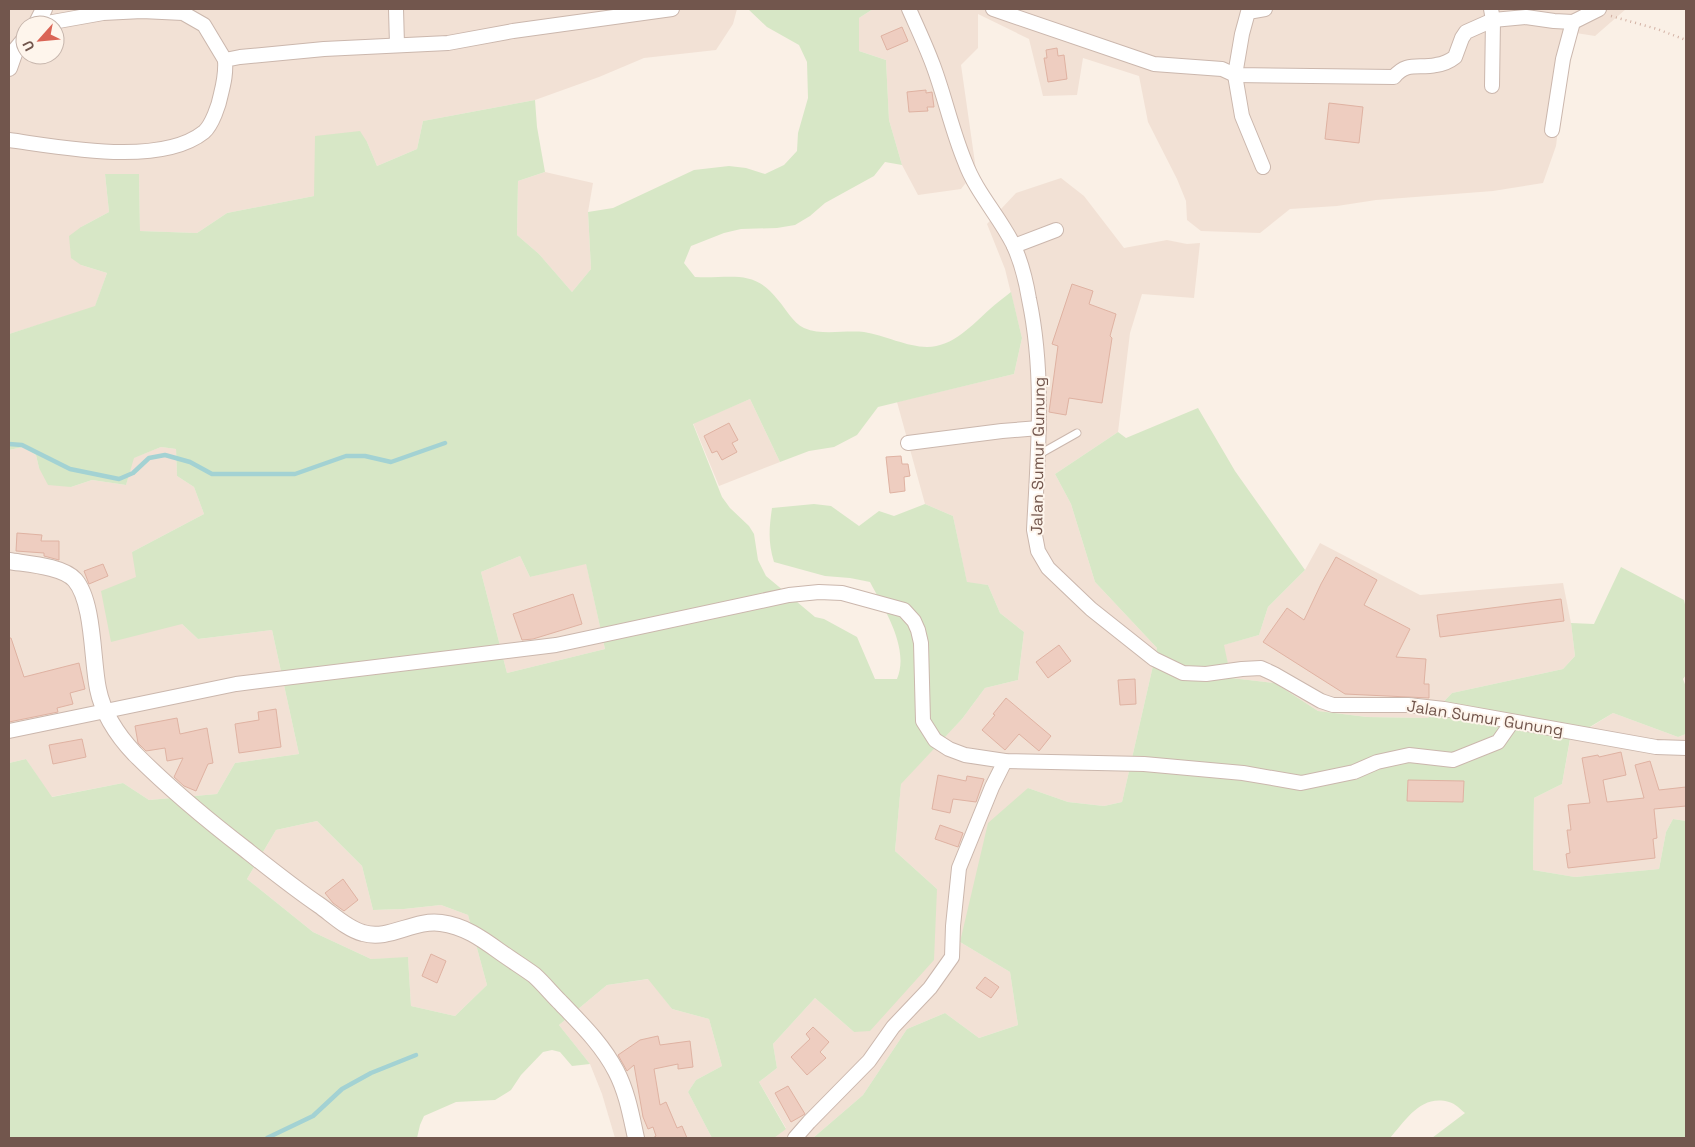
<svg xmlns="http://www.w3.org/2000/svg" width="1695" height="1147" font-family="'Space Grotesk',sans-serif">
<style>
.residential{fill:#f2e1d5;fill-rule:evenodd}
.green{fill:#d7e7c6;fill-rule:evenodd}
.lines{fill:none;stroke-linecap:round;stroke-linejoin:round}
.stream{stroke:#a3d2d3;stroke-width:4.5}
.building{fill:#eecdc0;stroke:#dfb2a2}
.service-casing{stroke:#cbb7ad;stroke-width:9}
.minor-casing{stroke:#cbb7ad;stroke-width:16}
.tertiary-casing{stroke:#cbb7ad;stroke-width:18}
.path{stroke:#d2b0a3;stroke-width:2.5;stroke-dasharray:1 4;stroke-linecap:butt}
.service{stroke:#fff;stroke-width:7}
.minor{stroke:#fff;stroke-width:14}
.tertiary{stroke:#fff;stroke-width:16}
.labels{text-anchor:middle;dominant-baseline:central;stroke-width:4;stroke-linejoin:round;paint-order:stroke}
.street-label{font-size:16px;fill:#72564d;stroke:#fef5ec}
</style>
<rect width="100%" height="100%" fill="#faf0e6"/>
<g class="residential">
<path d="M9 9H737L733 24 716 50 644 58 599 77 535 100 423 121 417 149 377 166 367 142 314 196 227 213 197 233 140 231 139 174H105L109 212 81 227V265L107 273 95 307 9 334ZM25 25H55V55H25Z"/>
<path d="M873 9H1626L1595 36 1576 33 1563 88 1556 146 1543 183 1493 191 1376 200 1337 206 1290 209 1260 233 1201 231 1187 220 1186 201 1177 179 1148 122 1139 76 1083 58 1077 95 1043 96 1029 39 978 14V48L961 65 976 170 961 189 918 195 902 165 889 120 886 60 859 51V18Z"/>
<path d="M545 172 593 183 588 212 591 269 572 292 539 254 517 235 518 181Z"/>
<path d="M1061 178 1084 196 1124 248 1167 240 1187 244 1200 243 1194 298 1142 294 1130 333 1118 432 1055 474 1071 504 1095 582 1157 648 1122 802 1104 806 1068 802 1028 788 960 942 1010 972 1018 1025 979 1038 945 1013 907 1029 863 1095 813 1138H774L786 1128 759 1082 777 1068 773 1044 815 998 854 1032 937 889 895 851 901 783 962 719 985 688 1018 680 1024 632 1000 613 988 585 967 583 953 516 925 504 897 402 1014 374 1022 338 1005 269 987 224 1016 193Z"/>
<path d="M750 399 780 462 719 486 693 423Z"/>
<path d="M23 447 36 455 39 468 71 487 92 480 126 485 133 458 161 447 176 449 177 476 194 487 204 514 132 552 182 624 198 639 272 630 299 754 235 763 217 794 149 800 123 783 51 797 26 759 9 763V450Z"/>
<path d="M1320 543 1420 595 1563 583 1571 623 1575 656 1563 669 1452 693 1428 718 1367 717 1318 711 1275 683 1231 678 1223 645 1259 635 1268 607 1305 570Z"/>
<path d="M520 556 530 577 586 563 605 649 507 673 481 572Z"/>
<path d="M1613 713 1678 737 1686 734V821L1673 819 1666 832 1659 869 1575 877 1533 870 1534 798 1562 784 1570 740Z"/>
<path d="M317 821 362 866 373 910 404 909 441 905 468 915 487 985 455 1016 411 1006 408 958 371 959 313 932 247 879 276 830Z"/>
<path d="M649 979 672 1009 709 1019 722 1066 696 1080 688 1092 712 1138H615L602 1094 590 1064 559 1025 607 985Z"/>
</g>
<g class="green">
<path d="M748 9H873L859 18V51L886 60 889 120 902 165 885 162 874 176 825 203 810 216 795 225 777 228 741 229 724 233 691 246 684 263 695 277C731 279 754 268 778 300 786 309 793 323 804 328 823 336 843 330 864 332 883 335 908 347 927 347 953 347 972 325 990 309 996 303 1004 298 1011 292L1022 338 1014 374 878 407 857 435 834 447 809 451 780 462 750 399 693 424 722 497 730 508 749 526 754 534 758 560 766 576 815 617 824 619 857 637 875 679H897C910 648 884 609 870 582L850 578 825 576 774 562C768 542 769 529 772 508L814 504 831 506 859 526 879 511 894 516 925 504 953 516 967 582 988 585 1000 613 1024 632 1018 680 985 688 962 719 901 784 895 851 937 889 934 960 870 1031 854 1032 815 998 773 1044 777 1068 759 1082 786 1129 774 1138H712L688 1092 696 1080 722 1066 709 1019 672 1009 648 979 607 985 559 1025 590 1064 572 1066 560 1052 552 1050 543 1052 521 1075 511 1090 495 1100 456 1102 424 1116 420 1125 417 1138H9V763L26 759 52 797 123 783 149 800 217 794 235 763 299 754 272 630 198 639 182 624 111 642 101 591 136 577 132 552 204 514 194 487 177 476 176 449 161 447 134 458 126 485 92 480 71 487 48 485 39 468 36 455 23 447 9 450V334L95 306 107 273 81 265 71 258 69 236 81 227 109 212 105 174H139L140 231 197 233 227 213 314 196 315 136 360 131 367 142 377 166 417 149 423 121 535 100 537 127 545 172 518 181 517 235 539 254 572 292 591 269 588 212 613 208 694 170 729 166 746 168 765 174 784 165 797 151 798 133 808 98 807 62 799 45 767 27ZM520 556 530 577 586 564 605 649 507 673 481 572ZM317 821 362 866 373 910 404 909 441 905 468 915 487 985 455 1016 411 1006 408 957 371 959 313 932 247 879 276 830Z"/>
<path d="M1198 408 1235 471 1305 570 1268 607 1259 635 1224 645 1231 678 1275 683 1318 711 1367 717 1428 718 1452 693 1563 669 1575 656 1571 623 1594 624 1621 567 1684 600 1686 609V675L1683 679 1686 687V734L1678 737 1613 713 1570 739 1562 784 1534 798 1533 870 1575 877 1659 869 1666 832 1673 819 1686 821V1138H1432L1465 1113C1461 1110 1455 1103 1449 1102 1421 1094 1406 1120 1390 1138H813L863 1095 907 1029 945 1013 979 1038 1018 1025 1010 972 960 942 988 823 1028 788 1068 802 1104 806 1122 802 1157 648 1095 582 1071 504 1055 474 1118 432 1126 438Z"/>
</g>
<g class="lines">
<g class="stream">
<path d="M9 444 22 445 70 469 119 479 133 473 149 458 165 455 190 462 212 474H295L346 456H365L391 462 445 443"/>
<path d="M267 1138 313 1116 342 1089 371 1073 416 1055"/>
</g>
</g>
<g class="building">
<path d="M902 27 908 41 887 50 881 36Z"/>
<path d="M1057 48 1058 56 1064 55 1067 79 1048 82 1044 58H1047L1046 50Z"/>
<path d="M926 90V93L932 92 934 107H927L928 111 909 112 907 92Z"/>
<path d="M1329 103 1363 107 1359 143 1325 139Z"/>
<path d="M1072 284 1093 291 1089 304 1116 314 1110 336 1112 338 1102 403 1069 398 1066 415 1049 412 1058 346 1052 344Z"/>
<path d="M729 423 738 440 732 443 737 452 722 460 717 451 712 453 704 436Z"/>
<path d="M901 456 902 464H908L910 476 904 477 905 491 890 493 886 457Z"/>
<path d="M17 533 42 535 41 541H59V560L44 556V553L16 551Z"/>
<path d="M1336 557 1377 580 1364 605 1410 629 1396 657 1426 659 1424 684H1429V698L1345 694 1263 642 1287 608 1304 620 1321 584Z"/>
<path d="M103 564 108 576 89 584 84 571Z"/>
<path d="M573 594 582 624 533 639 522 640 513 614Z"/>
<path d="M1561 599 1564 621 1440 637 1437 615Z"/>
<path d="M9 638H11L24 677 79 663 85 689 70 693 73 704 57 708 58 712 9 722Z"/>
<path d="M1059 645 1071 661 1048 678 1036 662Z"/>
<path d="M1135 679 1136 704 1120 705 1118 680Z"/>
<path d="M1006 698 1051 736 1039 751 1019 734 1005 750 982 730 995 715 993 714Z"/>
<path d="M276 709 281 747 239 753 235 724 259 720 258 712Z"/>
<path d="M177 718 180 734 207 728 213 763 208 764 196 791 184 786 174 777 183 758 167 761 165 748 146 751 138 743 135 726Z"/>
<path d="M82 739 86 757 53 764 49 745Z"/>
<path d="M1621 752 1626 775 1603 780 1607 802 1644 798 1635 765 1650 761 1659 790 1686 787V806L1654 809 1657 838 1653 839 1655 858 1568 868 1566 854 1570 853 1567 830H1571L1568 805 1590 803 1582 758 1598 755 1599 757Z"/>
<path d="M938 775 966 781 967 776 984 779 976 802 953 799 950 813 932 809Z"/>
<path d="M1408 780 1464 781 1463 802 1407 801Z"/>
<path d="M940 825 963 833 958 847 935 839Z"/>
<path d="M343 879 358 900 344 911 333 903 325 893Z"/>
<path d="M431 954 446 961 437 983 422 976Z"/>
<path d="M985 977 999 987 991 998 976 988Z"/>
<path d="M813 1027 829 1042 820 1052 826 1058 807 1075 791 1057 810 1039 806 1034Z"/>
<path d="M658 1036 660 1045 690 1041 693 1067 678 1069V1064L654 1069 660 1105 666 1102 677 1128 682 1126 687 1138H653L656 1136 653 1127 648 1129 643 1117 634 1065 627 1071 618 1055 640 1040Z"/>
<path d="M788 1086 805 1114 791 1122 775 1093Z"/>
</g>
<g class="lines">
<defs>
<path id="service" d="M1038 455 1077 433"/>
<g id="minor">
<path d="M396 9 397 45"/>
<path d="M909 9C917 27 926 46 933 65 945 97 952 131 965 162 976 192 999 216 1013 244 1021 261 1026 281 1029 299 1045 375 1038 452 1034 530L1038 551 1048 568 1091 609 1154 659 1183 673 1206 674 1242 669 1261 668 1274 674 1321 701 1333 705H1408L1444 709 1656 747 1686 748"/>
<path d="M993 9 1154 64 1222 69 1235 75 1394 77C1407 61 1419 69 1436 65 1443 64 1450 61 1455 57L1462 38 1466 32 1493 20 1526 17 1554 21 1573 22 1599 9"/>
<path d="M1491 9 1493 20 1492 86"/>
<path d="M36 25 103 13 142 11 183 13 204 25 225 60"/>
<path d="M1552 130 1563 59 1573 22"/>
<path d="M9 140C61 147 160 167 204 132 212 125 219 105 221 94 224 82 226 73 225 60L240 57 324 49 448 43 513 31 672 9"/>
<path d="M1263 167 1242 116 1235 75 1242 34 1248 12 1265 9"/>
<path d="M1014 246 1056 230"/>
<path d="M908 443 1002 431 1039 428"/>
<path d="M9 731 236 684 556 645 789 595 819 592 842 593 904 610 914 621 918 630 921 643 923 721 935 740 949 749 965 755 1005 761 1144 764 1243 773 1301 783 1354 772 1377 762 1409 755 1453 760 1498 742 1512 722"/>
<path d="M795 1138 809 1122 869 1061 893 1027 930 988 952 957 953 926 959 868 992 787 1005 761"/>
</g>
<g id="tertiary">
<path d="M36 25 44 9"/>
<path d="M9 68 15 51 25 39"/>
<path d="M9 561C27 564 63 566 75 580 94 602 92 661 98 689 103 714 118 736 135 754 169 788 206 819 245 849 269 868 294 888 319 905 332 914 347 929 363 933 389 941 414 919 441 923 464 926 481 938 499 951 510 959 523 967 534 975 543 983 551 993 560 1002 581 1024 602 1044 616 1071 627 1092 631 1115 636 1138"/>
</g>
</defs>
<use href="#service" class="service-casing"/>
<use href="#minor" class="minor-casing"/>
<use href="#tertiary" class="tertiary-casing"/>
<path class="path" d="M1611 16 1657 29 1686 40"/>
<use href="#service" class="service"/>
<use href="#minor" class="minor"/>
<use href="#tertiary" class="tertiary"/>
</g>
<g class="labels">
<g class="street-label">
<text transform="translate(1038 456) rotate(-89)">Jalan Sumur Gunung</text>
<text transform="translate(1485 718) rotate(9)">Jalan Sumur Gunung</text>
</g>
</g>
<rect width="1695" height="1147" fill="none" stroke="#72564d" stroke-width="20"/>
<g transform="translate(40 40) rotate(243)"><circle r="24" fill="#fef5ec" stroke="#c6b5ac"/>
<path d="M0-4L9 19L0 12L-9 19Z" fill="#da6455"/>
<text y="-8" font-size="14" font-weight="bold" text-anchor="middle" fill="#72564d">U</text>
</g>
</svg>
